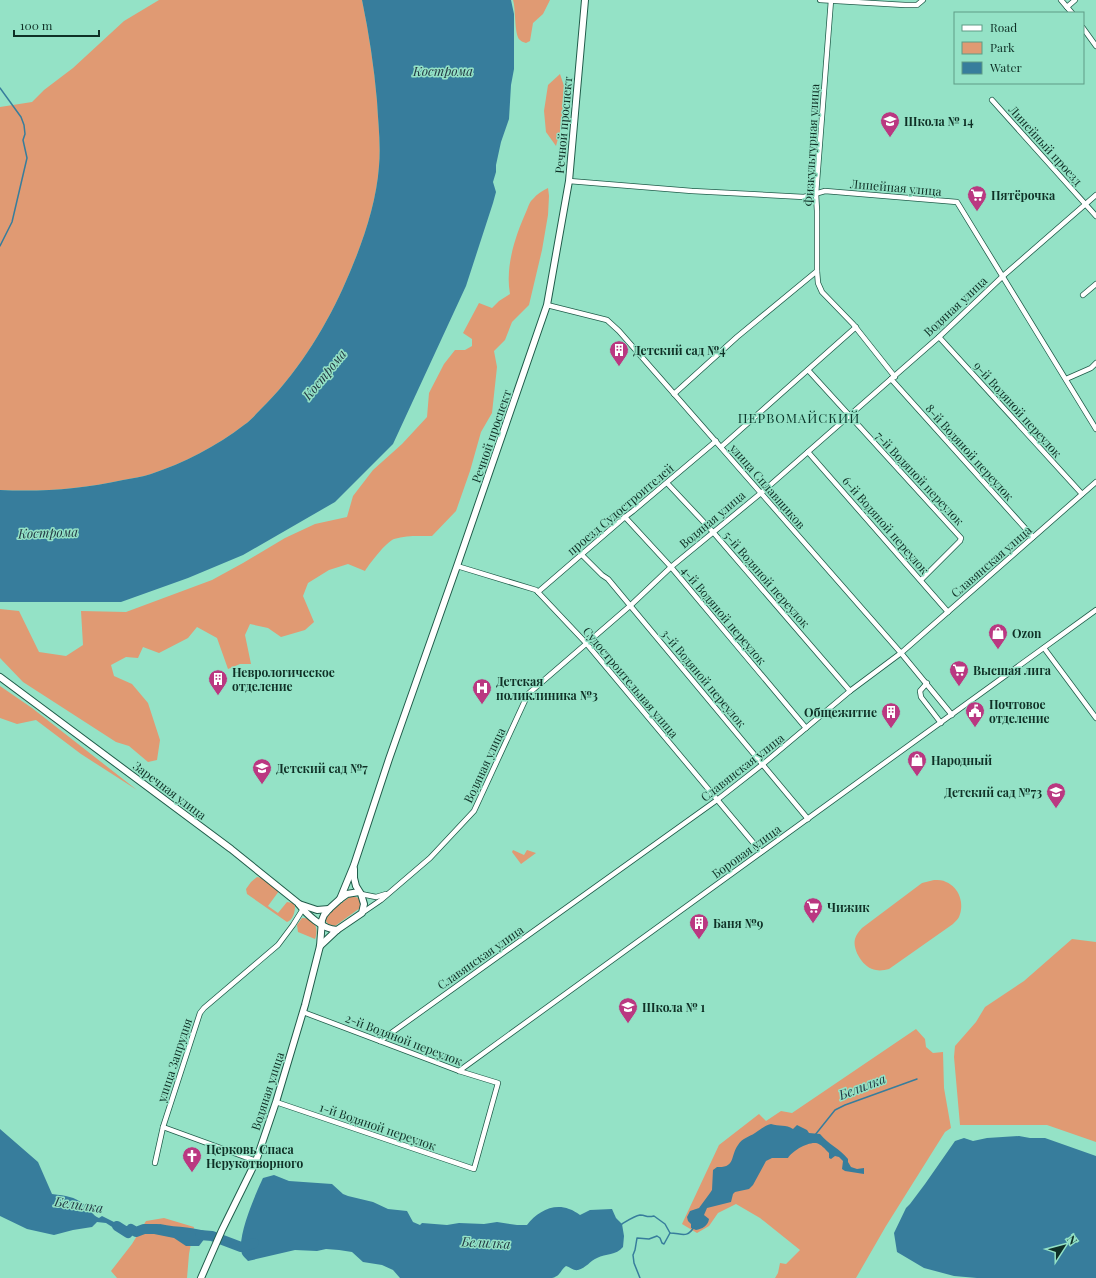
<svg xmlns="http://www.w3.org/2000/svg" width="1096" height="1278" font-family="'Playfair Display',serif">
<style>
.green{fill:#e09a73}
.water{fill:#377d9c}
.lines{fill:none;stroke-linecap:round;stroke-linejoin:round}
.stream{stroke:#377d9c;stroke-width:1.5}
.river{stroke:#377d9c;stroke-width:10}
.street-casing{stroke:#205c4a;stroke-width:6}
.secondary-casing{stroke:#205c4a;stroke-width:8}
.street{stroke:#fff;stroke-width:4.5}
.secondary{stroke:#fff;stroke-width:6}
.labels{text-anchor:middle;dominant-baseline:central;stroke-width:3;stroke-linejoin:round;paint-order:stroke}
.poi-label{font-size:12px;font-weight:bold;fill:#0f3026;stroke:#94e2c6;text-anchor:start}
.street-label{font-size:12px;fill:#0f3026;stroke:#94e2c6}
.water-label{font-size:13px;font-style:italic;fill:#223843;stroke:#94e2c6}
.neighbourhood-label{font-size:13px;letter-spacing:1px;fill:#0b362a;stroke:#94e2c6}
</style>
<rect width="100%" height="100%" fill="#94e2c6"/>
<g class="green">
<path d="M159 0H362C369 33 374 67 377 101 378 122 381 144 379 166 376 208 360 250 343 288 323 332 295 376 260 410 255 415 250 421 244 425 217 446 184 463 151 474 142 477 132 478 123 480 82 489 42 492 0 490V107L32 102 44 90 73 68 124 21Z"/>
<path d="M513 0H550L543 14 533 23 530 41 526 43C524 42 522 42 520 40 514 36 516 9 513 0Z"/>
<path d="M560 74 564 86 562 124 556 146 546 132 544 111 548 85Z"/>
<path d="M548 188 549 196 548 215 542 250 529 305 512 322 505 340 494 351 497 367 492 413 481 432 470 471 456 511 432 536C419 536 407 535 394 539 386 542 370 563 365 571L348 564 329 570 308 583 303 596 314 622 305 630 281 637 268 628 250 624 245 635 251 664H240L228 669 217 638 197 627 188 638 159 653 143 647 138 658 126 657 111 665 114 676 132 684 148 703 160 740 157 760 148 762 129 746 116 742 23 682 0 658V609L19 611 39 652 66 656 83 645 81 611 126 612 212 580 243 563 285 538 315 524 347 517 353 496 373 470 402 444 427 417 429 393 444 364 455 350H465L472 346V339L463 333 479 303 492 308 499 301 510 294C505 267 515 237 526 212 528 208 529 202 533 199 537 194 542 191 548 188Z"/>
<path d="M0 686 32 708 137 790 81 754 36 720 17 724 0 718Z"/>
<path d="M513 850 524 855 527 850 536 853 521 864 512 852Z"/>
<path d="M257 877 262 878 279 891 268 906 278 913 287 902 293 903 295 906C295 912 293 920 287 922L247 894 246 889 251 882Z"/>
<path d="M934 880C938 880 943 880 946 882 959 887 965 904 959 917 958 919 955 922 953 924L889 969C885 970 880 971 876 970 864 969 852 950 855 939 856 935 859 931 862 928L922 883Z"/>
<path d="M351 896 359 898 361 903 360 908 335 926 328 924 325 920 327 914Z"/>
<path d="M302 918C315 917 319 929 315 939L298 932 297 925Z"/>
<path d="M1072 939 1096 942V1142L1047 1125H960L954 1057 955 1046 976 1022 985 1007 1024 981Z"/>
<path d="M916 1029 925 1039 926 1047 933 1053 943 1052 944 1088 951 1128 945 1132 886 1226 856 1278H775L778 1273 780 1263 786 1264 800 1250 760 1218 736 1204 718 1213 709 1226 697 1233 682 1224 719 1145 759 1114 766 1121 781 1111 792 1113Z"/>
<path d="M164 1218 194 1227 189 1254 187 1278H117L111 1271 132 1244 146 1221Z"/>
</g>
<g class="water">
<path d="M362 0H511L514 14V69L511 85 509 119 501 142 496 165V172L493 182 496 192 493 203 466 286 393 444 335 502 243 555 188 578 121 602H0V490C42 492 82 489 123 480 132 478 142 477 151 474 184 463 217 446 244 425 250 421 255 415 260 410 295 376 323 332 343 288 360 250 376 208 379 166 381 144 378 122 377 101 374 67 369 33 362 0Z"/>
<path d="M771 1124C779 1127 786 1124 793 1129L797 1125 807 1130 809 1133 820 1134C828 1144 840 1149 848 1159V1162L851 1167 857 1169 864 1168V1174L845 1171 842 1169 843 1161 839 1157 835 1156 831 1159 829 1158V1153C825 1149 821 1144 816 1143 807 1142 792 1151 788 1158H772L766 1161 753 1185 749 1189 735 1192 733 1194 731 1202 707 1208 704 1215 709 1219C708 1226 702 1229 696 1230L691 1228V1224L688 1221 687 1217 690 1211 699 1208 710 1193 712 1190 713 1170 717 1167C736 1168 730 1156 738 1145 742 1138 749 1137 755 1133 761 1129 764 1126 771 1124Z"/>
<path d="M0 1129 38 1162 52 1194C67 1196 73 1196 85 1205 90 1209 93 1216 99 1218L102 1216 120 1225 128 1233 123 1234 106 1223 97 1222 92 1227 73 1230 54 1235 27 1229 0 1216Z"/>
<path d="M1019 1136 1030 1138H1045L1096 1156V1278H977L954 1276 924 1268 897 1252 894 1233 906 1208 910 1204 925 1184 955 1141 964 1138 973 1141 987 1138Z"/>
<path d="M274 1175 289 1181 332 1184 343 1194 348 1196 373 1202 388 1209 407 1211 413 1222 420 1225 422 1223 447 1225 459 1223 484 1224 497 1222 517 1225H527C537 1212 553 1203 569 1209 573 1210 577 1213 580 1215L590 1210 612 1209 616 1218 622 1224 624 1236 623 1247C616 1256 606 1253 597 1258 590 1261 586 1268 578 1270 574 1271 570 1267 566 1266 560 1270 561 1276 552 1278H400L393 1270 382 1265 363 1262 352 1252 339 1250 326 1249 317 1251 295 1250 248 1261C246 1259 243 1256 242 1254 236 1238 256 1193 263 1178Z"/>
<path d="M160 1224C178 1228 196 1226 213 1234L212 1236 205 1238 199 1246H186L174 1238 154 1234 144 1229Z"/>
</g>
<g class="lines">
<g class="stream">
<path d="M0 88 21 117 24 125 25 134 23 140 27 158 12 222 0 246"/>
<path d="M815 1135 835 1110 845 1105 917 1079"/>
<path d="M622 1224C627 1221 634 1216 640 1215 647 1215 645 1218 654 1216L665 1224 670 1233C681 1233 687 1239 694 1227"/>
<path d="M640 1278 634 1263 633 1255 635 1250 637 1238 649 1239 657 1236 660 1238 662 1243 664 1244 670 1233"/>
</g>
<g class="river">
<path d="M117 1226 128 1233 131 1229 136 1232 144 1229H157"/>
<path d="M200 1235 212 1236 241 1247 254 1243"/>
</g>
<defs>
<g id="street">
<path d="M820 0 905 5H917L923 0"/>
<path d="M1061 0 1072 13"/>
<path d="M1067 7 1075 0"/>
<path d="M1083 28 1096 46"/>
<path d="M992 100 1096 216"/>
<path d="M569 181 692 191 804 197 825 191 957 202 1096 429"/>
<path d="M817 271 818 283 822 292 853 324 895 377"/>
<path d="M1083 295 1096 284"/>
<path d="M547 305 607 320 619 331 901 653 952 715"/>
<path d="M939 337 1082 494"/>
<path d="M808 370 961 538 960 541 921 580"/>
<path d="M891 379 1033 537"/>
<path d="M1066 379 1091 368 1096 363"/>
<path d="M674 394 737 337 817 271V211L816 194 831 0"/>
<path d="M721 447 856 327"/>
<path d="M808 452 948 612"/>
<path d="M667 483 713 532 850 691"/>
<path d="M625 517 671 567 806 728"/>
<path d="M581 554 602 575 608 579 808 819"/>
<path d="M457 566 536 590 586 643 761 852"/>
<path d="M538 592 625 517 633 511 716 441"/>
<path d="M1044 648 1096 718"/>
<path d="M927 683 920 691 921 697 941 723"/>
<path d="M361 894 376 897 386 894"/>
<path d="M362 913 381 900 430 858 474 811 528 694 631 605 671 567 761 493 891 379 939 337 1003 276 1096 195"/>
<path d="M380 1041 717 800 763 764 850 691 901 653 1096 482"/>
<path d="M459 1071 1096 610"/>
<path d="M276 1102 474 1169 498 1083 459 1071 303 1012"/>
<path d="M163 1127 256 1161"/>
<path d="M155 1163 163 1127 200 1013 204 1008 278 945 293 925 303 909"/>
</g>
<g id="secondary">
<path d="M0 677 231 849 298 903C307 915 322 929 337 930"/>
<path d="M340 899 354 865 389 759 457 566 547 305 569 181 585 0"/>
<path d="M299 904 317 910 329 909"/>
<path d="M320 946 337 930 362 913 364 904 361 894 356 886 354 878V869"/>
<path d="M201 1278 222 1230 256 1161 276 1102 305 1005 320 946 322 920 324 915 329 909 340 899 347 894 359 892"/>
</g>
</defs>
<use href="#street" class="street-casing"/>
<use href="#secondary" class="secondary-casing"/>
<use href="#street" class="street"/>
<use href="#secondary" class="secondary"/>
</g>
<defs>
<symbol id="school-pin" viewBox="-11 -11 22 30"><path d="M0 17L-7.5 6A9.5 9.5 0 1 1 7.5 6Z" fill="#ba3881" stroke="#94e2c6"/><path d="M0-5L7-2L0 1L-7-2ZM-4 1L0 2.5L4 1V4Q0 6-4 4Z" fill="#fff"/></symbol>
<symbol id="supermarket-pin" viewBox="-11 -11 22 30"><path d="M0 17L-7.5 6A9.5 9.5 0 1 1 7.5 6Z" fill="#ba3881" stroke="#94e2c6"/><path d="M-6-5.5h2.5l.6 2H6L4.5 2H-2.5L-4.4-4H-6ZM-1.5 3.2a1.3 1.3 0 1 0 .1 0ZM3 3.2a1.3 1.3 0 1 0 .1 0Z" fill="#fff"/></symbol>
<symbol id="building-pin" viewBox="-11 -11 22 30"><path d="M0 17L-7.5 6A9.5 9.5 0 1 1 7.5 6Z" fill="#ba3881" stroke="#94e2c6"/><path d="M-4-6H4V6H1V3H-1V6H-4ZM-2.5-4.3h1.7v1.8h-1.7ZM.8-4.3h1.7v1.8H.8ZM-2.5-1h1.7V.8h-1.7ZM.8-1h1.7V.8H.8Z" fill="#fff"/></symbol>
<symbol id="shop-pin" viewBox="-11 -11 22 30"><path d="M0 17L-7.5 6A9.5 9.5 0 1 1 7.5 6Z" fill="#ba3881" stroke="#94e2c6"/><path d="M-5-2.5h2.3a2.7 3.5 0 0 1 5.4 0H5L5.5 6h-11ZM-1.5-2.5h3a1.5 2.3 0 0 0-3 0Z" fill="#fff"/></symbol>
<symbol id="hospital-pin" viewBox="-11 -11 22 30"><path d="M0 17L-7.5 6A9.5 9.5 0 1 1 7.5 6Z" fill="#ba3881" stroke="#94e2c6"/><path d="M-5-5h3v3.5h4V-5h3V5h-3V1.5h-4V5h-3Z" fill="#fff"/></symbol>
<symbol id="civic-pin" viewBox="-11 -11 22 30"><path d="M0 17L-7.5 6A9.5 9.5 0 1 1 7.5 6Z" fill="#ba3881" stroke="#94e2c6"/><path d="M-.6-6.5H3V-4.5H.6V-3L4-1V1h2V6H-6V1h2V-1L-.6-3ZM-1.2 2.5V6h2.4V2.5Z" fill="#fff"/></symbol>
<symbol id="church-pin" viewBox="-11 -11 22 30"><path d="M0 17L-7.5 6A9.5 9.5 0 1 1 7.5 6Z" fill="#ba3881" stroke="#94e2c6"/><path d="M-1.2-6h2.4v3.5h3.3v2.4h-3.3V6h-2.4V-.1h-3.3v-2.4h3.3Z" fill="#fff"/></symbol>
</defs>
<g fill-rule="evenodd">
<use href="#school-pin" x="879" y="110" width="22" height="30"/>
<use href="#supermarket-pin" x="966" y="184" width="22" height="30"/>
<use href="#building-pin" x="608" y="339" width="22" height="30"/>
<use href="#shop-pin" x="987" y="622" width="22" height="30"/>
<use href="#supermarket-pin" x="948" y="659" width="22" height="30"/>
<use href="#building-pin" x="207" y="668" width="22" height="30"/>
<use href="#hospital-pin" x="471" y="677" width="22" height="30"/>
<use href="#civic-pin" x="964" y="700" width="22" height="30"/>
<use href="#building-pin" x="880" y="701" width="22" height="30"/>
<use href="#shop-pin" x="906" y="749" width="22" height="30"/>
<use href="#school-pin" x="251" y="757" width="22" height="30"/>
<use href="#school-pin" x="1045" y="781" width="22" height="30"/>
<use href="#supermarket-pin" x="802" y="896" width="22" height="30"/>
<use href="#building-pin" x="688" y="912" width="22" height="30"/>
<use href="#school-pin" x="617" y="996" width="22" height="30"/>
<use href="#church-pin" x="181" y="1145" width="22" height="30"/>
</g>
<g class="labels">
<g class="poi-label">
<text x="904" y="121">Школа № 14</text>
<text x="991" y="195">Пятёрочка</text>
<text x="633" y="350">Детский сад №4</text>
<text x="1012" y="633">Ozon</text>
<text x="973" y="670">Высшая лига</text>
<text x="232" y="672">Неврологическое<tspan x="232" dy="14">отделение</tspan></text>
<text x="496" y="681">Детская<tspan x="496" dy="14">поликлиника №3</tspan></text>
<text x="989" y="704">Почтовое<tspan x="989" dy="14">отделение</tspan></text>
<text x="877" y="712" text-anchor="end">Общежитие</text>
<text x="931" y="760">Народный</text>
<text x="276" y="768">Детский сад №7</text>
<text x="1042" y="792" text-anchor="end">Детский сад №73</text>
<text x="827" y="907">Чижик</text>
<text x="713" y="923">Баня №9</text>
<text x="642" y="1007">Школа № 1</text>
<text x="206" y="1149">Церковь Спаса<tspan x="206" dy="14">Нерукотворного</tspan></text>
</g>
<g class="street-label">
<text transform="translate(563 125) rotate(-85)">Речной проспект</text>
<text transform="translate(811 145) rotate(-87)">Физкультурная улица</text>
<text transform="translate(1046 145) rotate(48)">Линейный проезд</text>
<text transform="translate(896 187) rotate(5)">Линейная улица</text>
<text transform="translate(955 306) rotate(-43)">Водяная улица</text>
<text transform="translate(1018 409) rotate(48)">9-й Водяной переулок</text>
<text transform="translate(491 436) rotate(-71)">Речной проспект</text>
<text transform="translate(970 452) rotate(48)">8-й Водяной переулок</text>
<text transform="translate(920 478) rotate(47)">7-й Водяной переулок</text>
<text transform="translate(768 486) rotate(49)">улица Сплавщиков</text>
<text transform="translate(620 509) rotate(-40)">проезд Судостроителей</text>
<text transform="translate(712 519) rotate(-40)">Водяная улица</text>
<text transform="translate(886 525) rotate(49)">6-й Водяной переулок</text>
<text transform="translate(991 561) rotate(-41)">Славянская улица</text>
<text transform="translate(767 579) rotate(49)">5-й Водяной переулок</text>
<text transform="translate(724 615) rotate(50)">4-й Водяной переулок</text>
<text transform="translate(704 678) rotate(50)">3-й Водяной переулок</text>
<text transform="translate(631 682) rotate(50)">Судостроительная улица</text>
<text transform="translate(484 765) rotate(-65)">Водяная улица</text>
<text transform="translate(742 767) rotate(-38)">Славянская улица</text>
<text transform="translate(170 790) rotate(37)">Заречная улица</text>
<text transform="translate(746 851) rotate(-36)">Боровая улица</text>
<text transform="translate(480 957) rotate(-35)">Славянская улица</text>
<text transform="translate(404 1039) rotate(21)">2-й Водяной переулок</text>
<text transform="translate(174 1060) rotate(-72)">улица Запрудня</text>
<text transform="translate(267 1091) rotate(-72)">Водяная улица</text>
<text transform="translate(378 1126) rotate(19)">1-й Водяной переулок</text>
</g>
<g class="water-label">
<text x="443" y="70">Кострома</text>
<text transform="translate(324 374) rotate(-51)">Кострома</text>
<text transform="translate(48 532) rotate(-2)">Кострома</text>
<text transform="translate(862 1086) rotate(-21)">Белилка</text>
<text transform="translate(79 1204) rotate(8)">Белилка</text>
<text transform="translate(486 1242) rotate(3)">Белилка</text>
</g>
<g class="neighbourhood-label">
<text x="799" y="417">ПЕРВОМАЙСКИЙ</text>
</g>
</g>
<rect x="954" y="12" width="130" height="72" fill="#94e2c6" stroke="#5f9b86"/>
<rect x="962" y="25" width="20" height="6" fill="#ffffff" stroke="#5f9b86"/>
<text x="990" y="32" font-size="12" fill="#0f3026">Road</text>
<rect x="962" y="42" width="20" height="12" fill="#e09a73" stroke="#5f9b86"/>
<text x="990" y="52" font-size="12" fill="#0f3026">Park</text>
<rect x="962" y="62" width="20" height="12" fill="#377d9c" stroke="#5f9b86"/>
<text x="990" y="72" font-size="12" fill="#0f3026">Water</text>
<g transform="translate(1064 1246) rotate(54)" stroke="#94e2c6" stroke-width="3" paint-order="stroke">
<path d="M0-3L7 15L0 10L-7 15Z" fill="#0f3026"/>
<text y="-6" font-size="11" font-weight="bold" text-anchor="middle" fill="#0f3026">N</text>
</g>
<path d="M14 30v6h85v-6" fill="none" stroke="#0f3026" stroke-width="2"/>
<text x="20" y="30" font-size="12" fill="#0f3026" stroke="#94e2c6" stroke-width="3" paint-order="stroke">100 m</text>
</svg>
